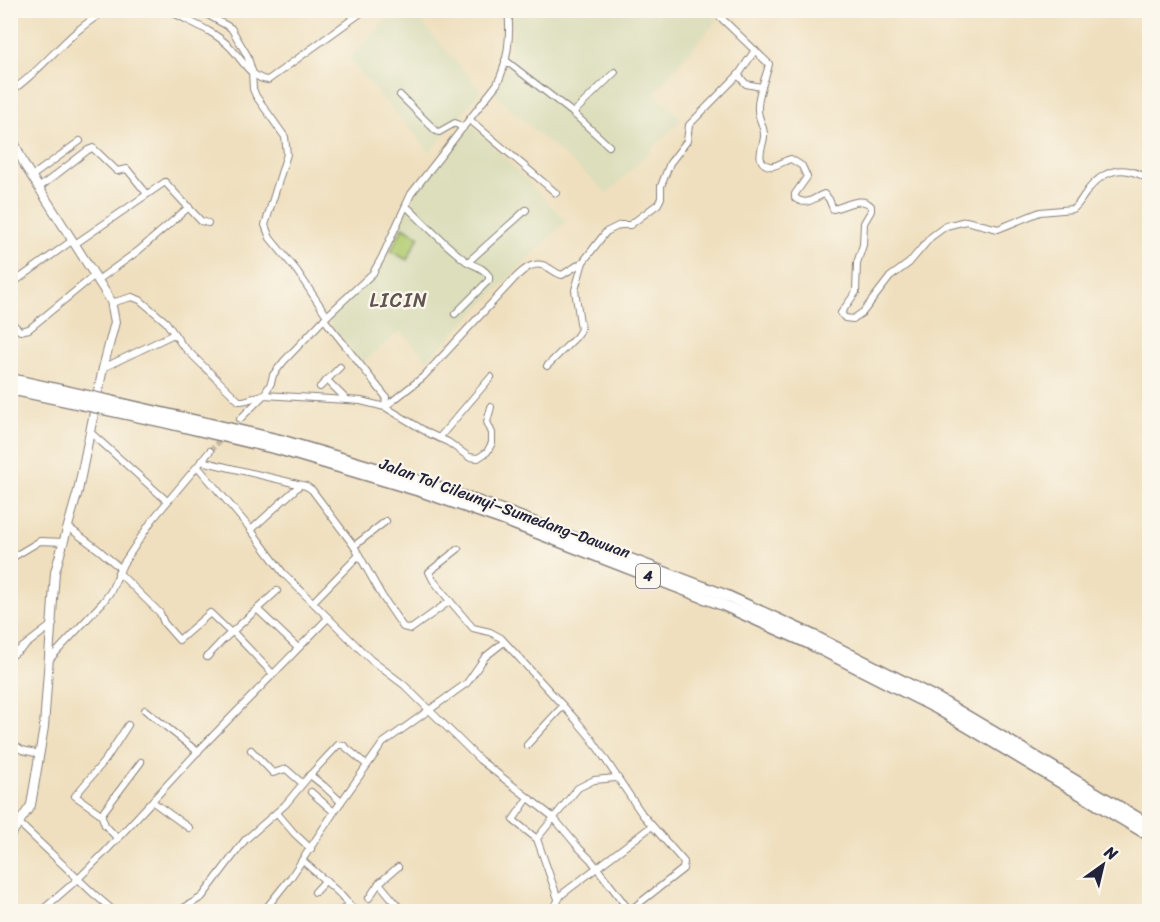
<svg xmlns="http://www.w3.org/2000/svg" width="1160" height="922" font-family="Sriracha,sans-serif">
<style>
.built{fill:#dcdebc}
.green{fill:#b3cd72;stroke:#6a7856;stroke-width:1.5}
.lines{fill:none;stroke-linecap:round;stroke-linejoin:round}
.minor-tunnel{stroke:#c6b9a4;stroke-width:6;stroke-dasharray:6 3;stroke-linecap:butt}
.minor-casing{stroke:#88807c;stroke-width:8}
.tertiary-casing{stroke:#88807c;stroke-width:10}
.motorway-casing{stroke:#88807c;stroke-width:13}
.minor{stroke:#fff;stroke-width:6}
.tertiary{stroke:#fff;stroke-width:8}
.motorway{stroke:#fff;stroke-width:10}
.motorway-bridge-casing{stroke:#88807c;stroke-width:13;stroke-linecap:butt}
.motorway-bridge{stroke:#fff;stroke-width:10}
.labels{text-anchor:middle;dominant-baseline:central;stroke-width:4.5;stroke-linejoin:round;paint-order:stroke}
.shield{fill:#fbf7ec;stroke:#636270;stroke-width:1.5}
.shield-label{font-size:15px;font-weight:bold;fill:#22223b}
.street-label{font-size:16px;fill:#22223b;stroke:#fbf7ec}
.quarter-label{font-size:20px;letter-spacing:1.5px;fill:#615350;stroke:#fbf7ec}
</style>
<rect width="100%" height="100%" fill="#fbf7ec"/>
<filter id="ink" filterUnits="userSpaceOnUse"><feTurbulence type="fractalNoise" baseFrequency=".0167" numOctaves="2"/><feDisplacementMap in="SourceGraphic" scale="12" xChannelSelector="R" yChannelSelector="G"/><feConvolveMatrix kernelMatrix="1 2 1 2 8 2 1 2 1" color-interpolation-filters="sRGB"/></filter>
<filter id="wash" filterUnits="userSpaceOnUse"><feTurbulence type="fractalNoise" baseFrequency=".008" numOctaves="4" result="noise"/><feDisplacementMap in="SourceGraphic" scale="24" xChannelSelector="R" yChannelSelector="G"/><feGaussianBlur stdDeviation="1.35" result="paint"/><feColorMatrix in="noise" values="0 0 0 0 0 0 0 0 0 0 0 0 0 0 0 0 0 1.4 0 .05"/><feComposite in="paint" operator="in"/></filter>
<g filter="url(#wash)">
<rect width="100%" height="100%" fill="#efdfbe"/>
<g class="built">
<path d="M707 10 717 20 654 93 682 119 608 193 512 111 493 91 506 69 512 32V11Z"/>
<path d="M395 11H412L481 91 430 152 348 59Z"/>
<path d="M470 122 566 221 427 360 401 331 362 363 325 318 372 275 388 253 411 200 422 181 442 160Z"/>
</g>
<path class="green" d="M403 227 419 236 407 260 391 251Z"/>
</g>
<g filter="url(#ink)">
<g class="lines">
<path class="minor-tunnel" d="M210 451 224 436"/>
<defs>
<g id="minor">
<path d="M168 10C189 22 213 30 230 47 241 58 251 79 268 80L365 10"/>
<path d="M199 10 231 28 247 55 252 71 253 89 256 96 285 137 287 154 265 225 270 238 297 271 327 316"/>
<path d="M713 10 769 64C766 79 757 93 758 110 758 119 765 127 764 137 763 147 754 162 769 166 776 168 784 160 791 159L802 166 807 177 795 194V198C807 207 813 198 824 194L829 199 833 209C845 207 861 195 871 206V211L864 223 863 245 857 263 856 292 841 313 845 318 853 319 863 312 890 277 909 263 931 237 946 226 966 221 998 229 1040 212 1073 209C1079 205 1081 199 1085 194 1095 179 1111 167 1129 171 1137 173 1144 175 1150 182"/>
<path d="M505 60 573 113 615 72"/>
<path d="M738 75 746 84 761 87"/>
<path d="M10 92C46 68 67 31 108 10"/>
<path d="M400 95 436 131 439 132 455 123 463 128"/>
<path d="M573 113 609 146"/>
<path d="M470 120 556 193"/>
<path d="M32 176 80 141"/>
<path d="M40 187 88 150 93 148 117 171 127 169 147 194"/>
<path d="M406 206C426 225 445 245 466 261 475 267 482 266 489 276V280L455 314"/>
<path d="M75 244 165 182 201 221 208 223"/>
<path d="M468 262 526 210"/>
<path d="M98 280 138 251 189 207"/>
<path d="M13 283 73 240"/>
<path d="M111 303 132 297 140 300 166 322 182 345 239 401C246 402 256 396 264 395L347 400"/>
<path d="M324 319 386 397 385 407 430 434 448 442 469 457 478 458 487 452 492 443V433L487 422 491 407"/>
<path d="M10 321 20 331 29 329 95 275"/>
<path d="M547 366 577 336 581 329 575 290 583 262 606 232 620 225H630L658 204 661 198V186L670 163 687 141 689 125 739 74 755 50"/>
<path d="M103 368 174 334"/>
<path d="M327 380 347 400 361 401 385 407 423 377 514 279C524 269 535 259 549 268 554 271 557 274 562 275L583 262"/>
<path d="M320 387 340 367"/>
<path d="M240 419 264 395 271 383 273 375 284 361 327 316 373 273 382 257 411 194 497 84C508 63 511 34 508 10"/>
<path d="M90 432 167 501"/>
<path d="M439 438 491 377"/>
<path d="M201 461 306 486 312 490 354 546 382 596 403 627 411 629 450 601 473 628 490 632 501 638 576 720 591 738 642 814 684 862 683 869 628 912"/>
<path d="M198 467 248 526 283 573 371 660 404 685 480 760 553 817 579 848 591 860 629 910"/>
<path d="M68 527 99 550 120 568"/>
<path d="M251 530 300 485"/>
<path d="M354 546 386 521"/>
<path d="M10 559 40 541 64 542"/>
<path d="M118 572 160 613 164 623 179 640 210 613 231 633"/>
<path d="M450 601 433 580 429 572 458 549"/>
<path d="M313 602 359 555"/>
<path d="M258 610 298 648"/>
<path d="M233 632 273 674"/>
<path d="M10 657 53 624"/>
<path d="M207 657 222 641 277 591"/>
<path d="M50 659 103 602 111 591 123 564 153 519 210 451"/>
<path d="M145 710 198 752"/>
<path d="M10 742 22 750 40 754"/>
<path d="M527 745 563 706"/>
<path d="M251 750 273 773 286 769 302 783"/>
<path d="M310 775 338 745H343L367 765"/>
<path d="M311 792 334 812"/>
<path d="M528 798 513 820 537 839"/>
<path d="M153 802 189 828"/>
<path d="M277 813 294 833 311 849"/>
<path d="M101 815 141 762"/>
<path d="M19 823 94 894 115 912"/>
<path d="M118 839 105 825 101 814 75 796 106 759 128 725"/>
<path d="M302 860 339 893 356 912"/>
<path d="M379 883 403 912"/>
<path d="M315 892 326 880"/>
<path d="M369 898 379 883 398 867"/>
<path d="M558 899 537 839 539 836 578 788 594 780 616 778"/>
<path d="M10 905 16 912"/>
<path d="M40 912 78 879 106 851 201 748 328 618"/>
<path d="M177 912 202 897 245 840 285 805 310 775 324 786 341 802"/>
<path d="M263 912 291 877 334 812 383 743 467 683 485 657 504 642"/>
<path d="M340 912 349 904"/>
<path d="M552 912 561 895 652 826"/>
</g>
<path id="tertiary" d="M10 133 25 166 111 301 115 322 103 368 78 491 55 572 44 727 31 805 10 836"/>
<g id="motorway">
<path d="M10 379 83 395"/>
<path d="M10 389 81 404"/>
<path d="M110 401 280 440 426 483 504 511 727 596 814 636 940 700 1150 825"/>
<path d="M108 410 164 422 278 449 423 492 501 519 723 605 810 644 936 708 1150 836"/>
</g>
</defs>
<use href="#minor" class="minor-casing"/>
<use href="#tertiary" class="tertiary-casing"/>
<use href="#motorway" class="motorway-casing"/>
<use href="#minor" class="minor"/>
<use href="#tertiary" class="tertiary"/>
<use href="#motorway" class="motorway"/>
<defs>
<g id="motorway-bridge">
<path d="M83 395 110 401"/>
<path d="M81 404 108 410"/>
</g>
</defs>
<use href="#motorway-bridge" class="motorway-bridge-casing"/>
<use href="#motorway-bridge" class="motorway-bridge"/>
</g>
</g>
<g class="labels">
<rect class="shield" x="636" y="564" width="24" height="24" rx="4.5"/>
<g class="shield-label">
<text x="648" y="576">4</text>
</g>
<g class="street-label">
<text transform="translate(505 508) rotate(20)">Jalan Tol Cileunyi–Sumedang–Dawuan</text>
</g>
<g class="quarter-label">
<text x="399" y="300">LICIN</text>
</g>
</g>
<rect width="1160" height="922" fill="none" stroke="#fbf7ec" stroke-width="36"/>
<g transform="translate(1103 865) rotate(34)" stroke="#fbf7ec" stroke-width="4.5" paint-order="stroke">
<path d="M0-4.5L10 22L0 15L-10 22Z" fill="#22223b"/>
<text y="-9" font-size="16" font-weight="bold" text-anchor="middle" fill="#22223b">N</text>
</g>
</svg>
